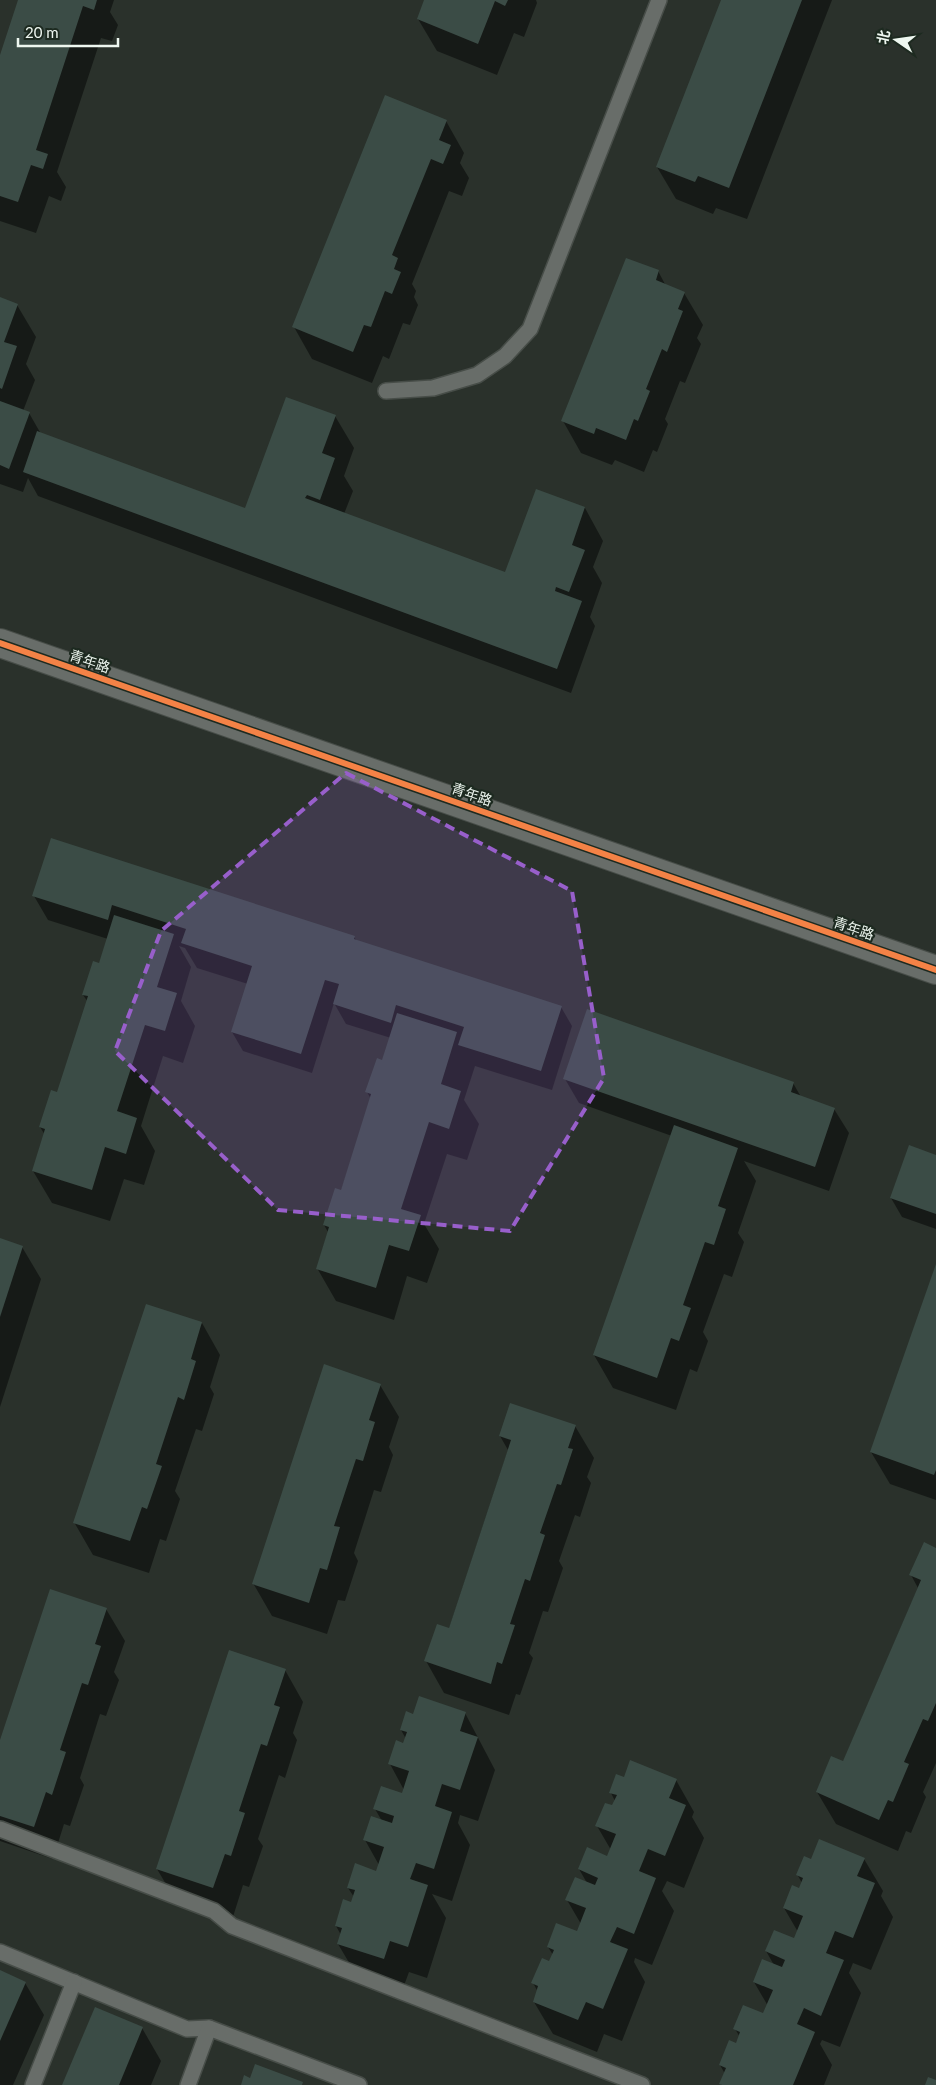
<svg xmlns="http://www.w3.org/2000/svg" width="936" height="2085" font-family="Lato,'Noto Sans SC',sans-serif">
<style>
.shadow{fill:#0007}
.building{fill:#3b4c46}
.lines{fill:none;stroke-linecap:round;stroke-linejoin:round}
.service-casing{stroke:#474d48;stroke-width:18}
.tertiary-casing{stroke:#474d48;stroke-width:30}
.service{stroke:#686d69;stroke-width:15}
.tertiary{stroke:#686d69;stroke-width:28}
.cycleway-casing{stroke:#1d2a20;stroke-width:9}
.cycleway{stroke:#f48246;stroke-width:6}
.marked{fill:#985fcb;fill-opacity:0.2;stroke:#985fcb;stroke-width:4;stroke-dasharray:10 6;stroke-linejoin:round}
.labels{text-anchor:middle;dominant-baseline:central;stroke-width:4.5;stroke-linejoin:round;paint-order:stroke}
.street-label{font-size:14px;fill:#eef7f0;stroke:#1d2a20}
</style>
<rect width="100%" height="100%" fill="#2a312b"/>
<g class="shadow">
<path d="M20 0H114L110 12 118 25 112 41 101 38 57 172 66 187 61 201 49 196 36 233 0 221V59Z"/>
<path d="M426 0H536L537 3 524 37 514 33 497 75 437 51 418 19Z"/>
<path d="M722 0H832L747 219 716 208 713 214 676 199 657 167Z"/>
<path d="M446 121 464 153 460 163 469 178 462 196 449 191 412 284 416 291 414 297 418 305 410 325 403 323 389 359 383 356 372 383 312 359 294 327Z"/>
<path d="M658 271 666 286 684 293 703 325 697 338 701 344 685 383 680 381 665 419 668 424 657 452 653 450 644 472 615 460 612 465 581 453 563 421Z"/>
<path d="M0 299 17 305 36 337 26 364 35 380 23 411 29 413 41 434 246 509 335 416 354 448 344 476 353 491 344 514 506 574 537 491 585 508 603 541 593 567 602 583 590 617 595 626 571 693 38 496 28 478 23 492 0 484Z"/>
<path d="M52 840 354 937 357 941 561 1007 572 1026 552 1090 475 1066 464 1100 479 1124 467 1160 447 1154 424 1224 439 1249 427 1283 407 1276 394 1320 336 1301 317 1268 328 1232 324 1225 341 1191 371 1099 367 1092 383 1062 391 1038 346 1024 334 1003 312 1073 243 1051 232 1032 248 984 197 968 185 948 179 946 191 967 181 1001 195 1026 183 1063 163 1056 141 1126 155 1151 144 1185 124 1179 110 1221 52 1203 33 1171 45 1135 40 1127 58 1093 88 1002 83 995 99 964 108 939 48 920 34 896Z"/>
<path d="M565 1079 793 1083 801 1097 834 1109 849 1133 829 1191 744 1161 756 1181 738 1233 744 1242 732 1277 724 1274 703 1332 708 1341 697 1372 690 1369 676 1410 613 1388 594 1355 672 1136 579 1103Z"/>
<path d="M936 1156V1229L902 1217 891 1198Z"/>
<path d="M0 1240 22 1247 41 1279 0 1407Z"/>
<path d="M936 1267V1500L890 1484 871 1452Z"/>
<path d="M202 1323 220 1355 210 1387 214 1394 202 1431 196 1429 175 1491 180 1499 166 1541 160 1539 149 1573 93 1555 74 1522Z"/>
<path d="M380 1385 399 1417 389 1447 393 1455 381 1492 374 1490 354 1553 358 1561 345 1601 338 1600 327 1634 272 1616 253 1583Z"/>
<path d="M575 1426 594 1458 587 1477 591 1483 580 1517 575 1515 559 1561 563 1568 548 1612 543 1611 529 1653 533 1658 520 1695 516 1694 509 1715 444 1693 426 1661 449 1629 508 1450 500 1436Z"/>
<path d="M936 1549V1763L923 1792 926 1797 911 1833 906 1831 898 1851 836 1824 817 1792 843 1762 918 1588 911 1575Z"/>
<path d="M106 1609 125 1641 114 1672 119 1680 106 1716 100 1714 80 1778 84 1785 70 1826 64 1824 53 1859 0 1841V1744Z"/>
<path d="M285 1670 303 1702 293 1733 297 1740 285 1778 279 1775 258 1839 263 1846 249 1887 243 1885 232 1920 176 1901 157 1869Z"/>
<path d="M465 1713 495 1770 478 1821 460 1815 458 1823 470 1845 452 1901 432 1894 446 1918 427 1978 409 1972 402 1991 357 1976 338 1944 341 1935 336 1926 351 1904 354 1897 348 1888 377 1872 379 1865 365 1840 382 1821 375 1809 403 1795 404 1790 390 1764 404 1744 406 1739 401 1730 414 1715Z"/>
<path d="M624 1779 676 1780 694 1812 692 1817 704 1838 684 1888 667 1881 662 1891 674 1911 652 1965 635 1958 634 1962 645 1982 622 2041 604 2034 597 2052 553 2034 534 2002 538 1992 533 1983 550 1962 553 1955 548 1947 577 1933 581 1924 567 1900 587 1883 579 1869 608 1857 611 1850 597 1826 613 1807 615 1801 611 1793Z"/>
<path d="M864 1859 883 1891 881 1896 893 1917 871 1970 853 1963 849 1973 861 1993 840 2047 822 2040 820 2044 832 2065 824 2085H721L725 2074 720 2065 737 2044 740 2037 735 2029 764 2015 768 2006 754 1982 774 1965 766 1951 795 1939 798 1932 784 1908 800 1890 802 1883 797 1874 812 1861Z"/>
<path d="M0 1972 25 1983 44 2015 13 2085H0Z"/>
<path d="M142 2028 161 2061 151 2085H63Z"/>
</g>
<g class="building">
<path d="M18 0H97L94 10 83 6 36 150 48 154 43 169 31 165 18 202 0 196V55Z"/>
<path d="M424 0H508L505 6 495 1 478 44 417 19Z"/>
<path d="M721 0H802L729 188 698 176 695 182 656 167Z"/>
<path d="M385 95 447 120 439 140 451 145 443 164 431 159 392 255 398 258 394 269 401 272 392 294 385 291 371 327 364 325 353 352 292 327Z"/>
<path d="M626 258 659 270 656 280 685 292 678 309 683 311 667 352 662 349 646 389 650 391 638 421 634 419 626 440 596 428 594 434 561 421Z"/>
<path d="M0 297 18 304 4 342 17 346 2 389 0 388Z"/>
<path d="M286 397 336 415 322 453 335 458 320 500 307 495 305 498 505 572 536 489 585 507 572 545 585 550 569 592 556 587 555 591 582 601 557 669 23 472 37 431 245 508Z"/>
<path d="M0 401 30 412 9 469 0 465Z"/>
<path d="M51 838 355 936 354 939 562 1006 541 1071 458 1045 464 1027 396 1005 391 1023 333 1004 339 984 325 980 301 1054 231 1032 252 966 181 943 186 929 112 905 108 920 32 896Z"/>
<path d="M114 915 174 934 157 987 177 993 165 1031 145 1025 117 1111 137 1118 126 1154 105 1147 92 1190 32 1171 45 1129 39 1127 51 1090 57 1092 88 996 82 995 93 961 99 963Z"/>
<path d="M587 1009 794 1082 791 1092 835 1108 815 1167 563 1079Z"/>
<path d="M397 1013 457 1032 441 1084 461 1091 449 1129 429 1122 401 1209 421 1215 409 1251 389 1245 376 1288 316 1269 329 1227 323 1225 335 1188 341 1190 371 1094 365 1092 377 1058 382 1060Z"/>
<path d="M674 1125 738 1148 718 1206 726 1209 714 1245 705 1242 683 1305 691 1308 679 1341 671 1338 657 1378 593 1355Z"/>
<path d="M909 1145 936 1155V1214L890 1198Z"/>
<path d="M0 1238 23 1246 0 1317Z"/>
<path d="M936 1264V1470L934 1475 870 1452Z"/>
<path d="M146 1304 202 1322 191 1359 196 1361 184 1400 178 1397 156 1464 162 1466 147 1509 142 1507 130 1541 73 1523Z"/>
<path d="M324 1364 381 1384 369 1420 375 1422 363 1461 356 1459 334 1526 340 1527 327 1570 320 1568 309 1603 252 1584Z"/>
<path d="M510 1403 576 1425 568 1448 573 1449 561 1485 557 1484 540 1533 545 1535 530 1581 525 1579 510 1624 515 1625 502 1664 497 1662 491 1684 424 1661 437 1624 449 1628 511 1440 499 1436Z"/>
<path d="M924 1542 936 1548V1703L928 1721 923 1719 904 1762 909 1764 893 1802 888 1800 879 1820 816 1792 831 1756 843 1761 921 1580 909 1575Z"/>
<path d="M50 1589 107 1608 95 1644 101 1646 88 1685 82 1683 60 1750 66 1752 52 1795 46 1792 34 1827 0 1816V1740Z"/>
<path d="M229 1650 286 1669 274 1705 280 1707 267 1746 261 1744 239 1811 245 1813 231 1856 225 1854 213 1888 156 1869Z"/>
<path d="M419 1696 466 1712 460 1731 478 1737 460 1790 442 1784 435 1806 452 1812 434 1869 416 1863 410 1879 428 1885 408 1947 390 1941 384 1959 337 1944 342 1928 335 1926 343 1899 351 1902 355 1890 347 1888 355 1863 376 1871 384 1847 363 1840 371 1816 392 1823 394 1816 373 1809 381 1786 402 1793 409 1771 388 1764 396 1740 403 1743 407 1732 400 1730 406 1711 413 1714Z"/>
<path d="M630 1760 677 1779 669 1798 686 1805 665 1856 648 1849 639 1871 656 1878 634 1934 617 1927 610 1942 628 1949 603 2009 586 2002 578 2020 533 2002 538 1986 531 1983 542 1958 549 1961 554 1950 547 1947 556 1923 577 1931 586 1908 565 1900 575 1877 595 1885 598 1878 578 1869 587 1847 607 1856 616 1834 595 1826 605 1803 612 1805 617 1795 609 1793 616 1774 624 1777Z"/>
<path d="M819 1839 865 1858 857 1876 875 1883 853 1938 835 1931 826 1953 844 1960 821 2016 804 2008 797 2024 815 2032 793 2085H722L719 2084 726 2068 719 2065 729 2040 736 2043 740 2032 733 2029 743 2005 763 2013 773 1990 753 1982 762 1959 782 1967 785 1960 765 1951 774 1930 794 1938 803 1916 783 1908 792 1885 799 1888 803 1878 796 1875 804 1856 811 1859Z"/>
<path d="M0 1970 26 1982 0 2041Z"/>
<path d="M95 2007 143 2027 119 2085H62Z"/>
<path d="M255 2064 303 2082 302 2085H241L244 2075 250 2078Z"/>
<path d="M928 2077 936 2080V2085H925Z"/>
</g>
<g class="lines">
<defs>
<g id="service">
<path d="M386 391 433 388 477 375 505 356 530 329 659 0"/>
<path d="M0 1829 214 1911 232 1926 642 2085"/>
<path d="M0 1952 187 2029 209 2028 359 2085"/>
<path d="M33 2085 74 1982"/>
<path d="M188 2085 209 2028"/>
</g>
<path id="tertiary" d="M0 643 936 970"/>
</defs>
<use href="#service" class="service-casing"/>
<use href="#tertiary" class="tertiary-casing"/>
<use href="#service" class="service"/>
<use href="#tertiary" class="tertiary"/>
<defs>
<path id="cycleway" d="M0 643 936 970"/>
</defs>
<use href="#cycleway" class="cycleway-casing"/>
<use href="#cycleway" class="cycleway"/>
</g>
<path class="marked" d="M346 773 572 891 604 1078 510 1231 278 1210 115 1051 161 931Z"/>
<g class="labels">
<g class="street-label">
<text transform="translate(90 661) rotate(19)">青年路</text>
<text transform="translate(472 794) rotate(19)">青年路</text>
<text transform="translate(854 928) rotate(19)">青年路</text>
</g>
</g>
<g transform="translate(896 40) rotate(283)" stroke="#1d2a20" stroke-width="4" paint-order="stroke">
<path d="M0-4L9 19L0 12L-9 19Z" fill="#eef7f0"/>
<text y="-8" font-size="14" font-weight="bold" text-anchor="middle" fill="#eef7f0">北</text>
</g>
<path d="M18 38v8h100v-8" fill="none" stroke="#eef7f0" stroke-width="2.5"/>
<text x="25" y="38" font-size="15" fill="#eef7f0" stroke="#1d2a20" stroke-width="4" paint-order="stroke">20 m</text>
</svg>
